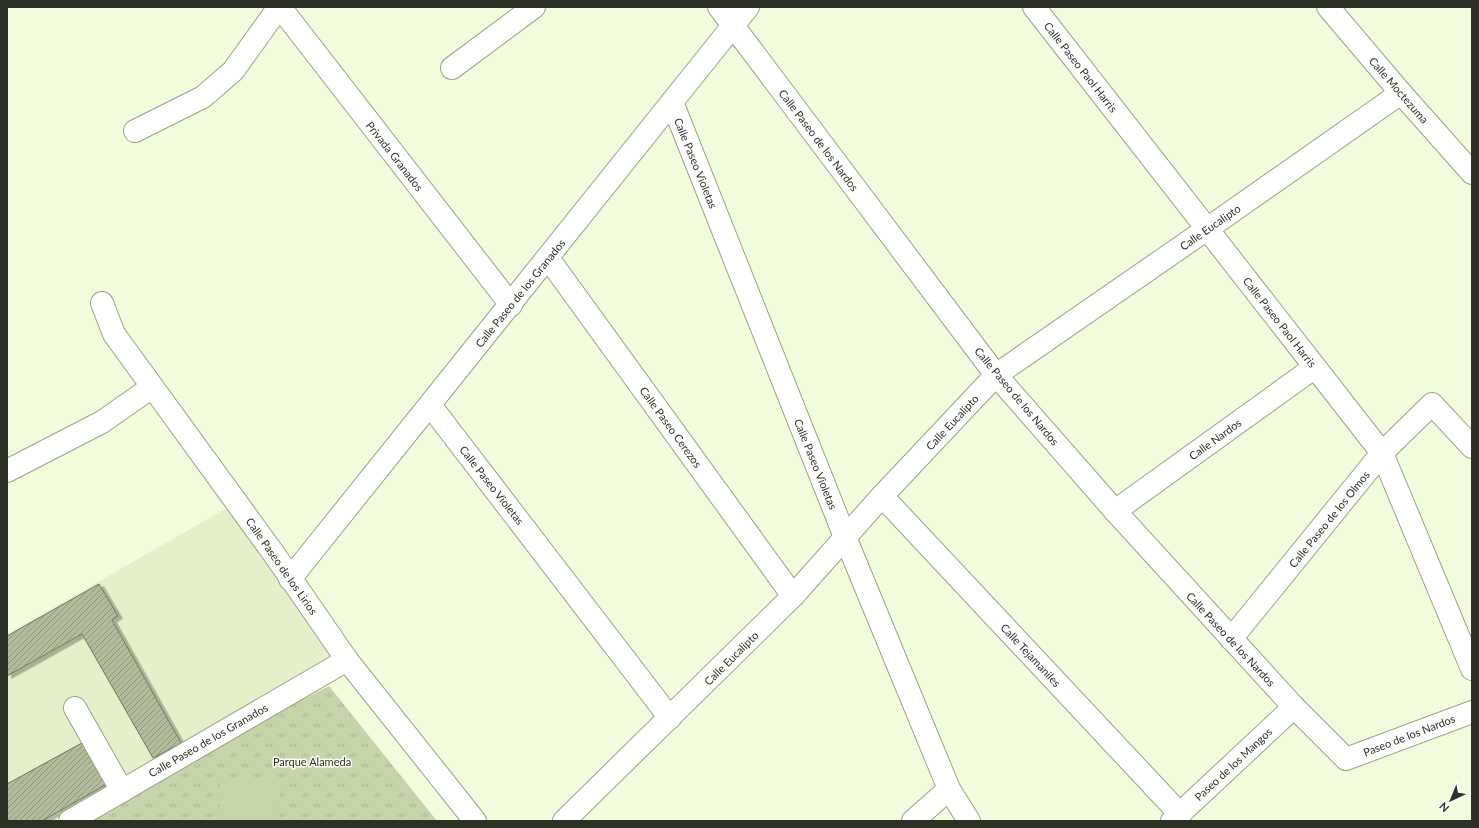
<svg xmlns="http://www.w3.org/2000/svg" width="1479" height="828" font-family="Lato,sans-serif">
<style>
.built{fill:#e3f0c9}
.park{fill:url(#park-tufts)}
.garden{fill:#c6d4aa}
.building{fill:url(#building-hatch);stroke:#6e785b;filter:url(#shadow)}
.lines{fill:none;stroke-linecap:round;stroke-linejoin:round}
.minor-casing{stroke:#9aa486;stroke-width:24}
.minor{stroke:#fff;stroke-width:22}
.labels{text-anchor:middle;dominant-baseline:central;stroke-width:3;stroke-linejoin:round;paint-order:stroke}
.street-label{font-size:11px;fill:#2d3125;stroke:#fff}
.park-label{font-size:11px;fill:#2b3805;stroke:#fff}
</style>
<defs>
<pattern id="park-tufts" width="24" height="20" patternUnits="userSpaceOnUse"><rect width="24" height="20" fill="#c6d4aa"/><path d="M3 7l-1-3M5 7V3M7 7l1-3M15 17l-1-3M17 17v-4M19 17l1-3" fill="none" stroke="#aab692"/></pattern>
<pattern id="building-hatch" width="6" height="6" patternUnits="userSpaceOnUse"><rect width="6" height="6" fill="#b1bc9d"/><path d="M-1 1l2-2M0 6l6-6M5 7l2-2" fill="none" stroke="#909980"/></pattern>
<filter id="shadow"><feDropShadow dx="4.5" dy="2.5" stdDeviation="0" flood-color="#0004"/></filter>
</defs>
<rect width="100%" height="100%" fill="#f1fcdc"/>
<path class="built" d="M232 505 337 656 42 821H7V634Z"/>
<path class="park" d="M329 686 437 821H79L260 721Z"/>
<path class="garden" d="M221 783H281L279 821H219Z"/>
<g class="building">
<path d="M99 584 118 616 112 620 181 743 153 758 82 634 7 676V636Z"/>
<path d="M91 738 114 780 42 821H7V784Z"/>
</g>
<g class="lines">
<defs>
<g id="minor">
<path d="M280 7 511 305"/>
<path d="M719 7 996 375 1115 511 1294 707 1346 759 1472 712"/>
<path d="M1034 7 1382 453 1472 669"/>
<path d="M1328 7 1401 93 1472 173"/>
<path d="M452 68 534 7"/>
<path d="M672 102 845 537 949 789 969 821"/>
<path d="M135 131 203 97 233 71 279 7"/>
<path d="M548 258 793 596"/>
<path d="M102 303 114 334 274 554 347 660 475 821"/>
<path d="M430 405 670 718"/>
<path d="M7 471 102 422 152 387"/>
<path d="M882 496 1180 814"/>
<path d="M1115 511 1315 367"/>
<path d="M290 579 748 7"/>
<path d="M1231 639 1382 453 1432 404 1472 447"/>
<path d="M75 708 122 791"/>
<path d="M70 821 347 660"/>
<path d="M564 821 793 596 882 496 996 375 1207 229 1401 93"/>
<path d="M913 821 949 789"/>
<path d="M1172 821 1294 707"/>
</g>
</defs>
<use href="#minor" class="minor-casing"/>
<use href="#minor" class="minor"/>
</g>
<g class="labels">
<g class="street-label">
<text transform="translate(1081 67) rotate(52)">Calle Paseo Paol Harris</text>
<text transform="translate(1399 90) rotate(49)">Calle Moctezuma</text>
<text transform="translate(819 140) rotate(53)">Calle Paseo de los Nardos</text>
<text transform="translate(395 156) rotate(52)">Privada Granados</text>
<text transform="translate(696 163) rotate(68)">Calle Paseo Violetas</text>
<text transform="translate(1210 227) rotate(-35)">Calle Eucalipto</text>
<text transform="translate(520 293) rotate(-51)">Calle Paseo de los Granados</text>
<text transform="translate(1280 322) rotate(52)">Calle Paseo Paol Harris</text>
<text transform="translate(1017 396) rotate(50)">Calle Paseo de los Nardos</text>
<text transform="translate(952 422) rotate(-47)">Calle Eucalipto</text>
<text transform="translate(671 427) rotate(54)">Calle Paseo Cerezos</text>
<text transform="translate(1215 439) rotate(-36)">Calle Nardos</text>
<text transform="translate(816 464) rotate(68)">Calle Paseo Violetas</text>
<text transform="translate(492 485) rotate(52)">Calle Paseo Violetas</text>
<text transform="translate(1329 519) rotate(-51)">Calle Paseo de los Olmos</text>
<text transform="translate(282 566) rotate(55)">Calle Paseo de los Lirios</text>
<text transform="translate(1231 639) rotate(47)">Calle Paseo de los Nardos</text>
<text transform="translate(1031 655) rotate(47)">Calle Tejamaniles</text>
<text transform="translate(731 658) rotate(-45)">Calle Eucalipto</text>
<text transform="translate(1409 735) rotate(-21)">Paseo de los Nardos</text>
<text transform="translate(208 740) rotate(-30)">Calle Paseo de los Granados</text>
<text transform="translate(1233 764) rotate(-43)">Paseo de los Mangos</text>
</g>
<g class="park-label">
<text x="312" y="761">Parque Alameda</text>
</g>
</g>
<rect width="1479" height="828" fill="none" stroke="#2d3125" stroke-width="16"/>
<g transform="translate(1451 800) rotate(224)" stroke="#ffffff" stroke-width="3" paint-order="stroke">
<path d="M0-3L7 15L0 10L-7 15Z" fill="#2d3125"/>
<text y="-6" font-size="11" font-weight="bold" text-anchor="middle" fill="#2d3125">N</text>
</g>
</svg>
